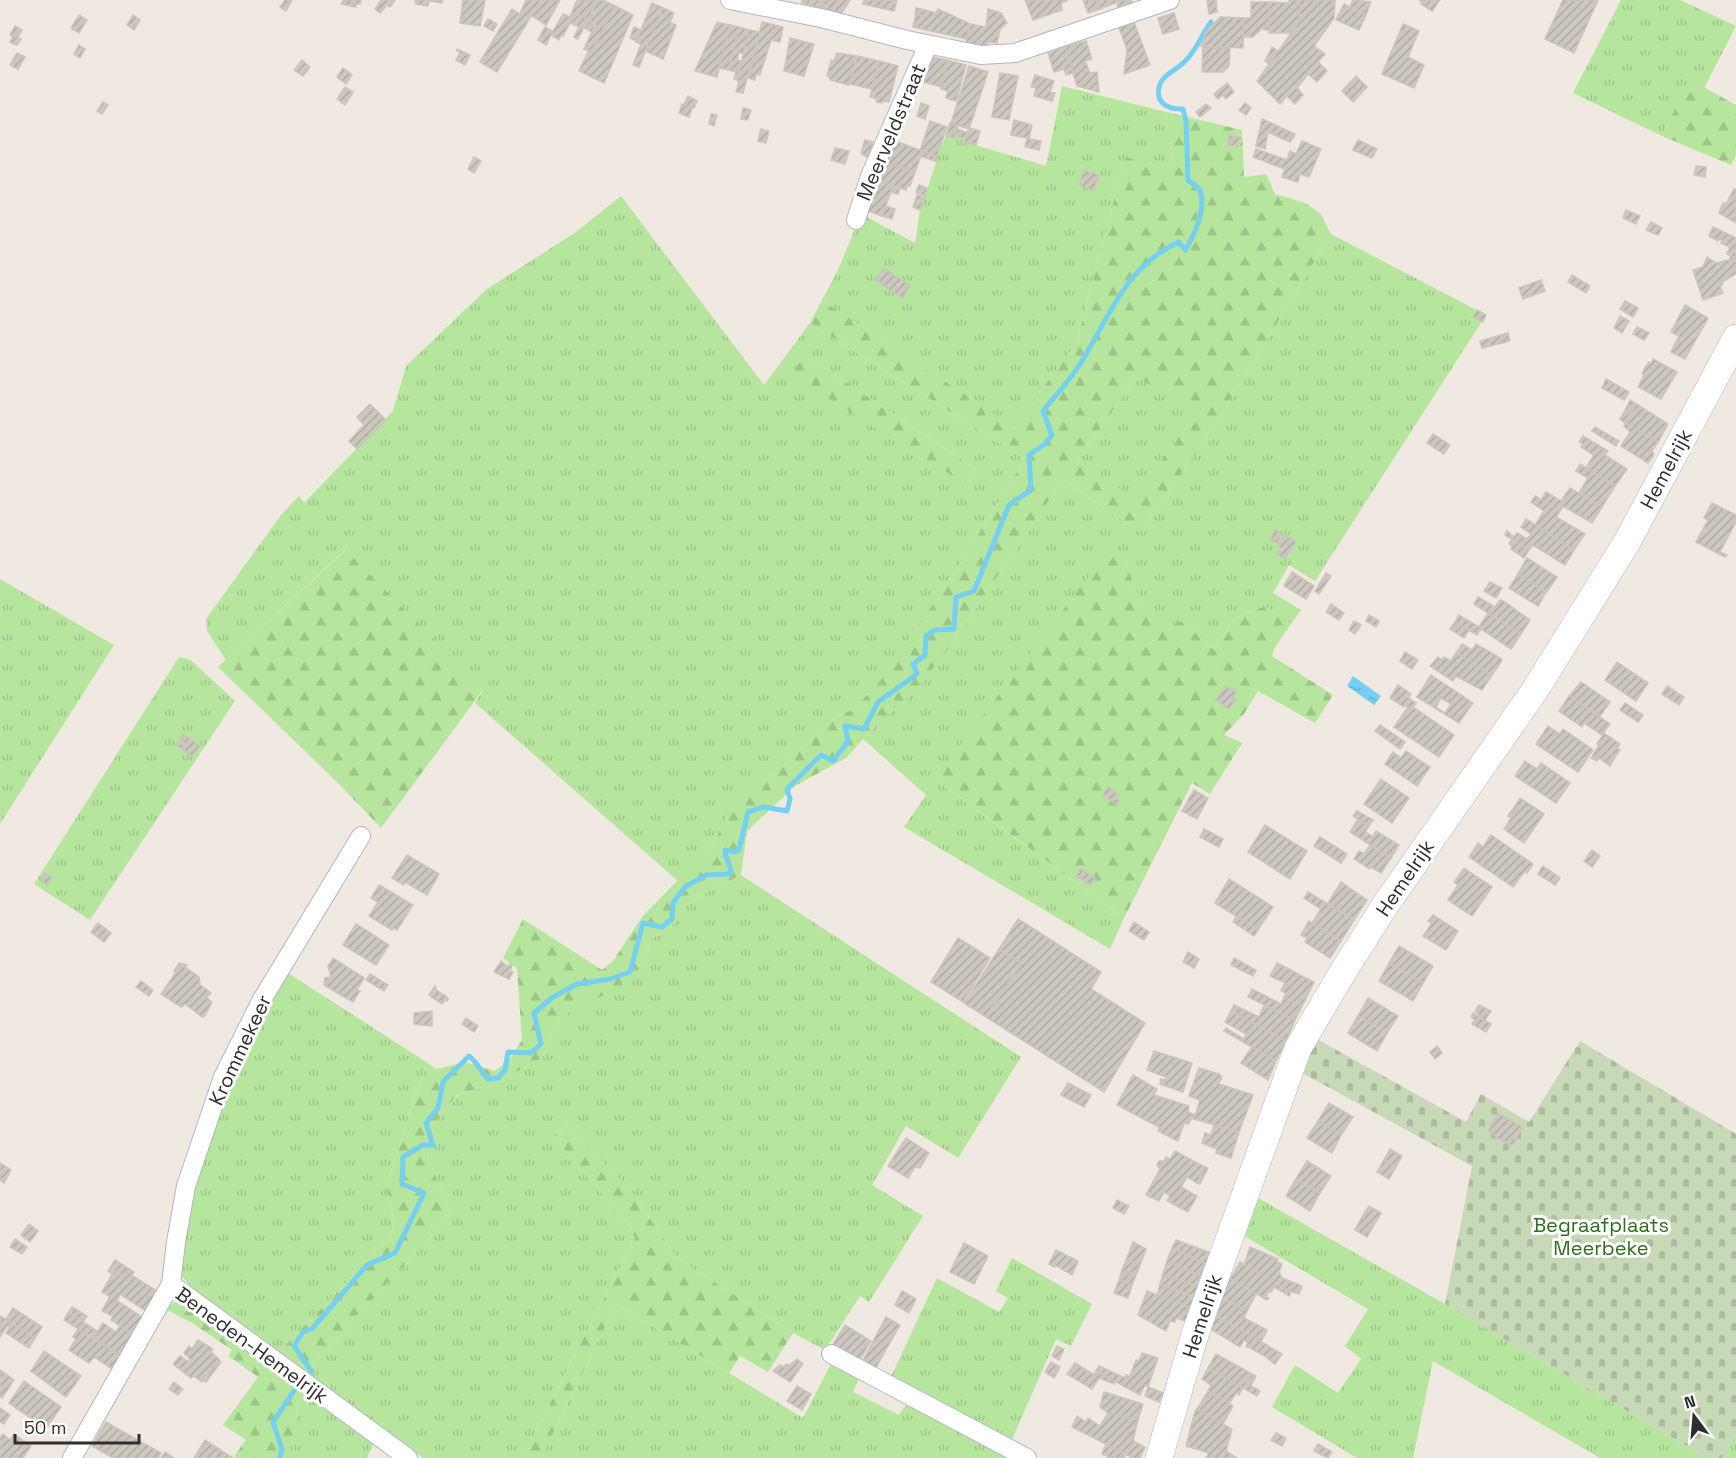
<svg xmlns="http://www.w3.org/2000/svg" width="1736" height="1458" font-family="'Space Grotesk',sans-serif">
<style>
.grass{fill:url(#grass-tufts);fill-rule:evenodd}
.forest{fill:url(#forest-firs);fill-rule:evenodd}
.cemetery{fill:url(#cemetery-stones)}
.water{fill:url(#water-ripples)}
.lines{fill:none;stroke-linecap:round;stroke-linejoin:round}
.stream{stroke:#75cff0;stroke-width:5}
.building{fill:url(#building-hatch);stroke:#cbc5ba;stroke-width:1.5;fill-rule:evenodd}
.street-casing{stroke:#b4b7c1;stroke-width:20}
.secondary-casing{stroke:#b4b7c1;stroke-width:28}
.street{stroke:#fff;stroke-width:18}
.secondary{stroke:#fff;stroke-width:27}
.labels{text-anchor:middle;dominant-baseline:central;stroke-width:6;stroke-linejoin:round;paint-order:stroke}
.street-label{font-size:20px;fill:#2e2e2e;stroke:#fff}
.park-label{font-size:20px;fill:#2c6e1b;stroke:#fff}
</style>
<defs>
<pattern id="grass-tufts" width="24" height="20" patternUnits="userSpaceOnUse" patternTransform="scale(1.5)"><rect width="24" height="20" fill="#b6e59e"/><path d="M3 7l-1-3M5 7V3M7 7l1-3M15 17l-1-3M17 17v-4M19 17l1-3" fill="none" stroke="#9dc588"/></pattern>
<pattern id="forest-firs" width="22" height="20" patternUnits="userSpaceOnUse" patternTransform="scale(1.5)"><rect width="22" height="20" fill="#b6e59e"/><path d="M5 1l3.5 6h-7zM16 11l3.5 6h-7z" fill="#9dc588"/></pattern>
<pattern id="cemetery-stones" width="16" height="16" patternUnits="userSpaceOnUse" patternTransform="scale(1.5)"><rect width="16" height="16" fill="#c8d9b8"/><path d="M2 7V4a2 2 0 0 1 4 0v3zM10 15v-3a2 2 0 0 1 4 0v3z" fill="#acbb9e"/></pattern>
<pattern id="water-ripples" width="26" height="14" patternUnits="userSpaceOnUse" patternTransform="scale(1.5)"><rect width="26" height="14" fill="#75cff0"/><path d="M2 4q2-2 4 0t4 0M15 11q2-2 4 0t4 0" fill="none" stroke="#66b2ce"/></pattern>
<pattern id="building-hatch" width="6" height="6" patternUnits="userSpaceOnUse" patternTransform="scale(1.5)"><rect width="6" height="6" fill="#cbc7bf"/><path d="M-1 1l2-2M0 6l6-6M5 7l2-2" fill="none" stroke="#afaba4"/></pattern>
</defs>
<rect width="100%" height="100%" fill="#efe9e1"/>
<g class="grass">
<path d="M1621 0H1680L1736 26 1704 88 1689 80 1662 136 1573 93Z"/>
<path d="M1062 86 1166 112 1173 170 1125 158 1077 342 1014 428 822 300 839 268 861 214 915 243 920 210 938 157 937 156 946 136 954 138 955 136 965 139V142L1046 166Z"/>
<path d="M621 196 764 385 810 323 1025 459 947 584 881 681 854 709 835 717 776 773 736 799 713 844 678 881 475 703 483 691 345 550 226 660 207 631 206 619 281 515 299 496 304 503 393 411 406 366 487 289 576 232ZM805 355 977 470 966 484Z"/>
<path d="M1331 234 1486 315 1315 581 1289 565 1273 593 1301 610 1291 624 1265 606 1235 618 1214 650 1183 621 1152 628 1123 558 936 780 1124 918 1110 949 904 827 926 795 863 739 945 653 1063 480 1140 532 1217 422Z"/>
<path d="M1136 377 1197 410 1135 499 1077 462Z"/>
<path d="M0 579 114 645 0 824Z"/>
<path d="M179 657 191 660 235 701 90 920 34 884Z"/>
<path d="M741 875 1021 1057 958 1158 906 1126 872 1185 923 1216 869 1302 860 1296 825 1350 793 1333 677 1258 629 1188 566 1126 553 1136 631 1227 635 1238 522 1458H423L306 1372 451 1214 428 1158 432 1132 441 1114 459 1094 495 1084 542 1058 558 1018 577 1008 643 965 651 939 674 923 682 908 701 895Z"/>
<path d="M285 971 437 1069 419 1083 390 1175 387 1192 395 1222 390 1238 279 1352C247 1329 204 1305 180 1274L189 1202 241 1053Z"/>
<path d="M1253 1195 1445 1304 1707 1458H1600L1433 1361 1413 1458H1357L1272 1407 1295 1365 1338 1393 1361 1359 1345 1346 1368 1309 1241 1234Z"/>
<path d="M1012 1258 1092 1304 1071 1346 1056 1339 1010 1444 890 1379 937 1278 999 1312 1008 1298 996 1291Z"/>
<path d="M616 1304 803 1418 832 1362 859 1379 853 1392 899 1415 908 1402 1011 1458H541Z"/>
<path d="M301 1392 373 1444 367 1458H289Z"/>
<path d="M1736 1434V1458H1722Z"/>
</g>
<g class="forest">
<path d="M1689 79 1736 105V155L1731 165 1662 136Z"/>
<path d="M1166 112 1242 130 1244 177 1266 174 1275 194 1305 203 1320 213 1331 234 1217 422 1140 532 1063 480 945 653 911 696 872 729 846 758 795 786 747 831 741 875 701 895 682 908 674 923 651 939 643 965 620 987 558 1018 542 1058 495 1084 458 1094 441 1114 432 1132 428 1158 451 1214 306 1372 279 1352 390 1238 395 1222 387 1192 390 1176 419 1083 437 1069 465 1062 495 1071 509 1060 522 1040 517 968 503 958 523 919 602 970 613 961 642 917 713 844 735 799 776 773 835 717 854 709 880 681 947 584 1025 459 810 323 822 300 1014 427 1077 342 1125 157 1173 170ZM1136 377 1196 411 1135 498 1077 462Z"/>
<path d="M805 355 977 470 966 484 791 375Z"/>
<path d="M1110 548 1123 558 1152 627 1183 621 1214 650 1235 618 1265 606 1291 624C1285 634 1274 645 1272 656L1333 695 1315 723 1258 691 1244 714 1224 735 1242 743 1210 794 1192 783 1124 918 935 779Z"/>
<path d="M346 550 483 690 381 828 340 785 218 667Z"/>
<path d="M566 1126 629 1188 677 1258 793 1333 768 1372 740 1356 729 1373 616 1304 541 1458H522L635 1238 631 1227 553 1136Z"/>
<path d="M178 1301 188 1303 243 1343 301 1392 289 1458H237L234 1456 246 1440 223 1425 258 1377 228 1356 232 1350 192 1323 167 1310 170 1305Z"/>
</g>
<path class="cemetery" d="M1315 1038 1466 1122 1481 1094 1529 1122 1580 1041 1736 1134V1434L1722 1458H1707L1445 1304 1472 1166 1295 1069Z"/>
<path class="water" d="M1353 676 1381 696 1374 705 1347 686Z"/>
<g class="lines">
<g class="stream">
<path d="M311 1371 294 1346 303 1332 312 1329 367 1265 395 1253 424 1193 402 1184 403 1157 423 1145H433L426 1123 438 1108 443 1082 469 1056C478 1063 481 1072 488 1079L498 1078 505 1070 508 1052 531 1053 541 1044 534 1013 553 997 577 984 611 979 630 972 643 923 662 927 672 919 673 903 685 887 706 875 729 874 731 869 726 857 725 850 734 852 739 850 748 812 764 807 787 811 790 799 787 789 821 755 833 761 848 741 845 726 864 729 878 702 917 674 913 664 925 655 926 636 935 630 954 629 956 597 974 591 1009 505 1031 490 1029 455 1045 444 1052 435 1043 411C1056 395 1071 379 1082 361 1110 315 1127 265 1179 242L1185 250C1194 237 1208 205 1199 189 1197 186 1191 183 1188 180L1186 121 1183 109C1178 109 1173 109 1169 107 1155 102 1156 85 1166 76 1173 70 1182 66 1188 58 1198 47 1202 34 1211 22"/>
<path d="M280 1458 282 1450 273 1422 294 1391"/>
</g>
</g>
<g class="building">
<path d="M285 0H292L286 11 280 7Z"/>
<path d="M344 0H361L360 4H356V7L341 4Z"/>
<path d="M381 0H395L390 7 387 5 380 13 375 9Z"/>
<path d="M415 0H442V3L429 1 428 6 416 4Z"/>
<path d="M463 0H485L480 26 460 23Z"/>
<path d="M526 0H541L497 72 480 62 512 9 520 14Z"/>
<path d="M541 0H560L546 25 532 16Z"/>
<path d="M577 0H598L588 19 575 14 563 36 561 35 559 40 551 35 563 14 570 17Z"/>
<path d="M598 0H603L615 6 592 51H589L584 49 596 23 590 20 588 24 586 23Z"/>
<path d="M802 0H825L822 8 802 3Z"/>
<path d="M825 0H850L842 13 822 8Z"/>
<path d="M864 0H897L894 11 863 4Z"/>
<path d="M1025 0H1067V1L1061 3 1062 10 1033 20Z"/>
<path d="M1083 0H1096L1100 9 1088 13Z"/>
<path d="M1096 0H1116L1117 2 1100 9Z"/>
<path d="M1116 0H1131L1132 2 1118 7Z"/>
<path d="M1207 0H1216L1217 12 1209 14Z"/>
<path d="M1289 0H1300L1299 22 1291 33H1269V2L1289 3Z"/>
<path d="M1300 0H1335L1334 18 1314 46 1325 54 1318 62 1327 71 1317 82 1308 74 1297 88 1296 86 1303 95 1295 104 1287 96 1280 104 1257 81 1299 22Z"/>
<path d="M1353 0 1371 2 1366 15 1350 7Z"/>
<path d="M1419 0H1440L1432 11 1421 4 1422 2Z"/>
<path d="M1563 0H1598L1574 53 1545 39Z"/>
<path d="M1251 2H1269V30H1264L1263 27 1253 37H1243L1244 18H1251Z"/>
<path d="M652 3 663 8 639 67 633 65 641 44 636 42Z"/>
<path d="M1344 4 1349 7 1348 10 1350 7 1366 15 1359 30 1336 20Z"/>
<path d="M615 6 633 15 604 83 579 71 589 50 592 51Z"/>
<path d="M663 8 674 13 670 23 676 25 663 59 645 51Z"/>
<path d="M916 8 925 10 924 16 915 14Z"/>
<path d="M938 9 970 24 967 39 913 27 916 14 924 16 925 10 936 13Z"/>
<path d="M988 9 1001 13 1007 23 1000 29 997 43 988 42 987 47 966 44 970 24 986 27Z"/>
<path d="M1174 13 1177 23 1161 28 1158 18Z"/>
<path d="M575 14 588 19 578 39 574 37 579 27 570 23Z"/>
<path d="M79 15 87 20 79 33 71 28Z"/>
<path d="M133 15 140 20 134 30 127 25Z"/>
<path d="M1220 17 1244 18 1243 48 1201 46 1206 32Z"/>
<path d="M488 19 497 24 493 31 484 26Z"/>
<path d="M590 20 596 23 592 32 584 28Z"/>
<path d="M717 22 730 25 717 77 695 71Z"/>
<path d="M762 22 783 27 780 42 771 40 760 75 756 74 755 80 748 78Z"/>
<path d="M1134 22 1150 65 1124 74 1127 49 1119 28Z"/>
<path d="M1177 23 1179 29 1163 34 1161 28Z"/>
<path d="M1403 24 1419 31 1408 57 1424 65 1414 88 1382 74Z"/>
<path d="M730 25 739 27 729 70 719 68Z"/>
<path d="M15 26 22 30 17 38 21 39 17 45 10 42 13 36 10 35Z"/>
<path d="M545 27 553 31 546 45 538 40Z"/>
<path d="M634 27 641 30 636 41 630 38Z"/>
<path d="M739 27 749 30 743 54 739 52 737 60 741 61 737 80 734 79 736 72 729 70Z"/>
<path d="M749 30 760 32 743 93 736 92 739 81 737 80Z"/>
<path d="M790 38 814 44 804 76 784 71Z"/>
<path d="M1086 41 1092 59 1085 61 1090 73 1097 72 1099 92 1077 86 1065 47Z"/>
<path d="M79 45 85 49 80 58 74 54Z"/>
<path d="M1203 46 1230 48 1229 66 1223 72H1202Z"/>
<path d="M1065 47 1073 73 1066 75 1064 69 1054 72 1048 53Z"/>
<path d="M1272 47 1278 51 1269 64 1265 61Z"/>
<path d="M457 49 470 55 465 65 456 60 460 53 457 51Z"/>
<path d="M17 53 25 57 18 69 10 65Z"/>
<path d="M837 53 857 56 849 85 830 80V77L827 76 831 60 834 61Z"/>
<path d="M857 56 879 61 872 89 850 84Z"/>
<path d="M929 56 947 60 942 87 916 80Z"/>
<path d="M302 60 310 67 303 76 294 70Z"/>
<path d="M947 60 966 65 956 101 946 98 948 91 941 89Z"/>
<path d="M879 61 898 66 889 102 884 101 882 103 877 102 875 98 870 97Z"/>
<path d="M969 66 988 72 969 129 951 123Z"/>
<path d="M343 68 352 75 346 84 337 77Z"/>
<path d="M1000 73 1018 76 1009 120 992 117Z"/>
<path d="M1035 75 1054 81 1050 92 1055 93 1052 101 1034 96 1036 88 1031 87Z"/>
<path d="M1356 76 1367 87 1353 102 1342 91Z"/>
<path d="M1227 83 1234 92 1226 99 1223 95 1218 99 1214 94Z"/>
<path d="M345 87 353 92 345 105 337 99Z"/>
<path d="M688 96 697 101 694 108 684 104Z"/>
<path d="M103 102 108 105 102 114 97 111Z"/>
<path d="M921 103 929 106 925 119 917 116Z"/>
<path d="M1245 103 1251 108 1246 115 1239 110Z"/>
<path d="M682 104 692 108 689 117 679 113Z"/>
<path d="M1206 104 1211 108 1200 117 1196 112Z"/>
<path d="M743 108 751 110 748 120 741 119Z"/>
<path d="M711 114 717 115 714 126 709 124Z"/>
<path d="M1262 119 1295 134 1290 142 1268 132 1265 149 1256 146Z"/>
<path d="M1014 120 1032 125 1029 139 1041 141 1039 150 1025 147 1027 138 1011 135Z"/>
<path d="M930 121 947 127 937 156 920 151Z"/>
<path d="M950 123 958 126 954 138 946 136Z"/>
<path d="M969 128 980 131 976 145 964 142Z"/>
<path d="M761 129 769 131 766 143 758 141Z"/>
<path d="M957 129 968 133 965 139 955 136Z"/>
<path d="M1229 135 1240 137 1238 146 1228 145Z"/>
<path d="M890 139 938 157 937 162 921 156 915 172 881 161Z"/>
<path d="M865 140 873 142 868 158 861 153Z"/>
<path d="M1358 140 1377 149 1372 158 1353 150Z"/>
<path d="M1302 141 1321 149 1309 177 1300 174 1298 182 1282 177 1285 169 1253 157 1256 149 1287 160 1290 151 1296 154Z"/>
<path d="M835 148 849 151 845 164 831 160Z"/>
<path d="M474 157 481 161 474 173 468 169Z"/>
<path d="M881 161 915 172 910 186 907 185 906 190 874 179Z"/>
<path d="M1696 166 1706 167 1705 177 1694 175Z"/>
<path d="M1084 170 1099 175 1094 190 1079 185Z"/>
<path d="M874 179 893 186 882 216 863 209Z"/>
<path d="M919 185 927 188 925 196 916 192Z"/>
<path d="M893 186 900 188 898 194 891 192Z"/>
<path d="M1734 189 1736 190V223L1719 213 1723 203 1726 204Z"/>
<path d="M917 195 924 197 920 210 913 207Z"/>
<path d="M886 206 895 209 892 219 882 216Z"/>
<path d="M1626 210 1640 216 1636 224 1623 218Z"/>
<path d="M1651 222 1662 228 1658 235 1646 230Z"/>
<path d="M1713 227 1736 238V258L1727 254 1730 247 1721 243 1722 240 1719 239 1718 241 1709 236Z"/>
<path d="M1731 256 1736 258V274L1722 282 1723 284 1720 286 1723 293 1703 300 1693 270 1703 267 1707 257 1716 263 1729 260Z"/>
<path d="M884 268 910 286 902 298 875 279Z"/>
<path d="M1572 275 1590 286 1586 293 1568 282Z"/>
<path d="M1541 280 1545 291 1523 299 1519 288Z"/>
<path d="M1625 301 1638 308 1633 317 1620 309Z"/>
<path d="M1685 305 1708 318 1685 359 1671 352 1679 336 1671 332Z"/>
<path d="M1477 310 1486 315 1483 322 1473 317Z"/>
<path d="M1620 316 1629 321 1622 333 1614 328Z"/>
<path d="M1637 327 1649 333 1644 340 1633 334Z"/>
<path d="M1508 333 1510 341 1482 348 1480 341Z"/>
<path d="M1653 359 1677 372 1661 399 1638 387 1644 375 1642 374 1645 368 1649 362 1651 363Z"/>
<path d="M1606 379 1629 392 1624 400 1602 388Z"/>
<path d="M1630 400 1668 424 1658 442 1624 422 1634 408 1628 405Z"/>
<path d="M370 404 386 420 357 449 349 441 364 425 357 417Z"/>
<path d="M1628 405 1634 408 1624 422 1620 419Z"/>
<path d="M1626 423 1658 442 1652 451 1654 455 1648 463 1621 446 1630 432 1624 426Z"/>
<path d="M1595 427 1619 441 1616 446 1592 431Z"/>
<path d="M1433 434 1450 445 1444 454 1427 443Z"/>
<path d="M1583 436 1608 451 1605 455 1627 469 1615 486 1586 468 1594 455 1581 447 1583 444 1579 442Z"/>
<path d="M1580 464 1615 486 1602 507 1579 493 1588 478 1576 471Z"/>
<path d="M1570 488 1602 507 1592 523 1563 506 1560 511 1541 500 1546 492 1561 501Z"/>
<path d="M1535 496 1560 511 1556 517 1585 534 1574 550 1535 525 1544 511 1531 502Z"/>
<path d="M1712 503 1736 515V522L1720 552 1727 555 1725 557 1696 542 1708 520 1704 518Z"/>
<path d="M1526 519 1574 550 1565 565 1533 545 1529 550 1505 535 1507 531 1514 537 1517 533 1527 539 1531 534 1521 527Z"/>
<path d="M1275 530 1282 534 1277 543 1270 540Z"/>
<path d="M1284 535 1296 541 1285 559 1277 554 1281 548 1278 546Z"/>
<path d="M1512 539 1529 550 1524 558 1511 549 1512 546 1509 544Z"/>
<path d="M1527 558 1557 577 1547 592 1518 574Z"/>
<path d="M1292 572 1314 586 1306 599 1284 586Z"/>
<path d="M1326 573 1331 576 1319 594 1315 591Z"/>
<path d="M1518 574 1546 592 1538 606 1509 588Z"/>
<path d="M1490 582 1502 588 1496 598 1484 591Z"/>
<path d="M1478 597 1495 607 1500 600 1505 602 1530 620 1521 634 1474 604Z"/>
<path d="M1331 604 1344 613 1339 620 1326 612Z"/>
<path d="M1488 613 1521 634 1511 649 1481 629 1477 635 1455 622 1459 615 1479 627Z"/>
<path d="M1369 615 1379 621 1376 627 1366 621Z"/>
<path d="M1354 621 1361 625 1355 634 1349 630Z"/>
<path d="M1455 622 1469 630 1464 638 1450 629Z"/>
<path d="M1462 644 1472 650 1476 644 1502 659 1501 662 1492 675 1456 653Z"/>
<path d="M1405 652 1418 660 1412 669 1400 661Z"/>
<path d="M1456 653 1492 675 1482 690 1456 676 1453 681 1430 666 1438 657 1442 660 1444 657 1451 661Z"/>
<path d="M1617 662 1648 683 1636 701 1605 680Z"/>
<path d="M1431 675 1473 703 1459 723 1417 697ZM1441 698 1451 704 1445 713 1436 707Z"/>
<path d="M1581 682 1610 702 1600 716 1569 696Z"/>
<path d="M1398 685 1411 694 1408 698 1416 703 1413 707 1454 735 1439 757 1394 727 1408 707 1405 705 1404 707 1390 698Z"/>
<path d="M1226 686 1236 692 1233 697 1236 699 1229 709 1216 700Z"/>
<path d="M1667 686 1684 697 1679 705 1662 694Z"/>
<path d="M1569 696 1610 724 1602 735 1584 723 1582 727 1559 711Z"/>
<path d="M1625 703 1643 715 1638 722 1620 710Z"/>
<path d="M1380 725 1405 742 1400 749 1375 731Z"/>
<path d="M1548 726 1560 734 1563 729 1593 750 1578 772 1536 744Z"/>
<path d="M1604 733 1620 744 1617 748 1620 750 1615 757 1597 744Z"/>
<path d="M183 734 200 746 192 756 176 745 179 742 184 746 186 744 180 740Z"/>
<path d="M1599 745 1615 757 1610 766 1599 758 1597 761 1591 758Z"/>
<path d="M1406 751 1430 767 1417 786 1385 764 1393 752 1401 758Z"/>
<path d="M1525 761 1537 769 1541 763 1570 783 1556 803 1515 776Z"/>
<path d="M1381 779 1409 798 1392 823 1364 804Z"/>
<path d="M1108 787 1119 795 1116 798 1119 801 1117 805 1103 795Z"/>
<path d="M1194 790 1208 798 1197 819 1182 811Z"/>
<path d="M1520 798 1544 814 1524 843 1504 829 1518 808 1515 806Z"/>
<path d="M1515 806 1518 808 1512 818 1508 816Z"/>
<path d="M1357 811 1373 820 1369 826 1353 816Z"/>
<path d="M1358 819 1369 826 1365 832 1373 837 1376 831 1399 845 1391 858 1350 832Z"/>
<path d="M1265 825 1307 851 1290 879 1248 852Z"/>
<path d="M1204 829 1223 839 1219 847 1200 837Z"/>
<path d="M1491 835 1533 864 1527 873 1524 872 1513 887 1469 857 1478 843 1483 847Z"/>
<path d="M1320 837 1347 854 1341 863 1314 846Z"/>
<path d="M1370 845 1391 858 1381 873 1371 867 1370 869 1354 859 1359 851 1364 854Z"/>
<path d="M1592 850 1600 856 1592 867 1584 861Z"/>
<path d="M407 855 439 874 427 895 405 882 404 885 392 878Z"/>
<path d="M1543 866 1560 878 1555 885 1538 874Z"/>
<path d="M1464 868 1492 887 1472 916 1448 900 1458 885 1454 882Z"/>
<path d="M1081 869 1095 878 1091 885 1076 876Z"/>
<path d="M45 873 52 877 47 885 41 880Z"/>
<path d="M1229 879 1273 907 1258 930 1215 903Z"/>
<path d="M1341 882 1367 900 1354 920 1328 903Z"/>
<path d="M379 885 413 905 397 930 393 928 392 930 369 916 378 902 371 898Z"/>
<path d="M1308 892 1354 920 1341 941 1312 923 1321 909 1304 898Z"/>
<path d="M1433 915 1458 931 1446 950 1423 936 1432 923 1428 921Z"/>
<path d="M1237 916 1258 930 1254 936 1233 922Z"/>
<path d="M1018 919 1101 972 1091 989 1145 1023 1104 1092 986 1017 1021 963 999 949Z"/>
<path d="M1309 921 1341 941 1330 958 1305 942 1307 938 1301 935Z"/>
<path d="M1134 922 1149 932 1144 940 1129 931Z"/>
<path d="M98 923 111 933 104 942 91 932Z"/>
<path d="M356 924 389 945 376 965 343 945Z"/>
<path d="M958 938 990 958 963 1002 931 982Z"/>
<path d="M1399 946 1433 966 1423 983 1389 963Z"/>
<path d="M999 949 1021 963 986 1017 964 1003Z"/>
<path d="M1188 952 1199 959 1194 968 1183 962Z"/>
<path d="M333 958 364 978 357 990 360 991 353 1002 324 985 325 978 331 977 328 966Z"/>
<path d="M1234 958 1256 970 1253 976 1231 965Z"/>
<path d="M501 961 508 967 510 964 512 966 510 970 513 972 509 979 494 972Z"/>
<path d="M179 963 187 965 185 967 199 977 200 985 211 993 207 998 212 1002 205 1016 202 1017 185 1004 181 1007 161 994 176 972 174 971Z"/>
<path d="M1277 963 1314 982 1302 1006 1284 997 1286 994 1281 990 1285 983 1270 976Z"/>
<path d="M1389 963 1423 983 1413 1001 1379 981Z"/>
<path d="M370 974 388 985 384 991 366 980Z"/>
<path d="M141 981 153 990 149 996 136 987Z"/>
<path d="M435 986 436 990 447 997 448 999 447 1001 445 1000 442 1004 429 995Z"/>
<path d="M1252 989 1281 1004 1284 997 1302 1006 1295 1020 1248 997Z"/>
<path d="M1368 998 1398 1016 1387 1033 1358 1016Z"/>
<path d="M1234 1005 1259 1017 1264 1005 1295 1020 1286 1041 1231 1011Z"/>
<path d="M1479 1005 1491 1011 1485 1020 1477 1016 1479 1014 1475 1011Z"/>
<path d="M432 1011V1026L414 1024V1013Z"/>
<path d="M1231 1011 1286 1041 1276 1061 1224 1031 1226 1028 1244 1039 1246 1034 1225 1022Z"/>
<path d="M1473 1013 1491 1024 1486 1032 1472 1024 1475 1020 1471 1017Z"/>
<path d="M1358 1016 1387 1033 1377 1051 1348 1033Z"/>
<path d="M466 1018 478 1026 474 1032 462 1024Z"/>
<path d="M1437 1046 1442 1053 1435 1059 1430 1052Z"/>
<path d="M1252 1047 1276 1061 1268 1080 1241 1063Z"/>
<path d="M1154 1051 1192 1063 1183 1092 1160 1084 1161 1079 1165 1080 1166 1077 1147 1070Z"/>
<path d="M1199 1068 1219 1074 1222 1077 1219 1084 1253 1095 1239 1132 1194 1119 1200 1100 1189 1096Z"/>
<path d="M1133 1075 1157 1089 1154 1095 1189 1106 1188 1112 1195 1115 1194 1119 1191 1118 1189 1124 1184 1123 1178 1141 1158 1131 1159 1127 1117 1105Z"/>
<path d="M1068 1083 1091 1095 1084 1107 1061 1095Z"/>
<path d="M1329 1103 1353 1117 1341 1135 1318 1121Z"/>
<path d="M1498 1113 1522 1127 1513 1145H1508L1507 1142 1496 1138V1136L1488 1131Z"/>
<path d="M1318 1121 1341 1135 1332 1153 1307 1138Z"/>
<path d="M1214 1125 1239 1132 1231 1158 1216 1153 1217 1149 1202 1143 1205 1133 1211 1135Z"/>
<path d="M906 1138 929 1153 920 1168 915 1167 908 1178 888 1166Z"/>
<path d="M1390 1149 1402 1156 1396 1167 1384 1160Z"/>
<path d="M1175 1151 1205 1167 1197 1183 1187 1177 1181 1187 1197 1196 1188 1212 1167 1201 1170 1196 1164 1192 1159 1201 1146 1195 1160 1169 1157 1165 1159 1161H1164L1166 1157 1170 1159Z"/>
<path d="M1384 1160 1396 1167 1389 1179 1377 1172Z"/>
<path d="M1307 1161 1331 1176 1320 1193 1296 1179Z"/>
<path d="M0 1163 11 1170 4 1183 0 1180Z"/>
<path d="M1205 1167 1208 1168 1200 1184 1197 1183Z"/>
<path d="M1296 1179 1320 1193 1310 1211 1286 1196Z"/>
<path d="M1117 1200 1129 1206 1124 1214 1113 1208Z"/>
<path d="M1369 1206 1381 1213 1374 1225 1362 1217Z"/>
<path d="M1362 1217 1374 1225 1367 1237 1355 1230Z"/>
<path d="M29 1224 38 1231 30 1242 21 1235Z"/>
<path d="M15 1239 27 1247 22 1254 10 1247Z"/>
<path d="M1176 1240 1211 1253 1206 1264 1172 1248Z"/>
<path d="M1133 1242 1146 1249 1140 1265 1126 1260Z"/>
<path d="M964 1243 988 1256 974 1284 950 1272Z"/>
<path d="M1250 1247 1278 1259 1277 1262 1282 1264 1279 1272 1282 1278 1302 1286 1299 1294 1287 1290 1244 1265Z"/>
<path d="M1172 1248 1206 1264 1201 1276 1167 1261Z"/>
<path d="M1056 1250 1078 1261 1072 1275 1055 1265 1054 1267 1049 1264Z"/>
<path d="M115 1260 134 1272 132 1276 128 1273 125 1278 114 1271 113 1274 108 1271Z"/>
<path d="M1126 1260 1140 1265 1136 1275 1122 1270Z"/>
<path d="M1167 1261 1202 1277 1198 1287 1163 1274Z"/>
<path d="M1240 1262 1291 1292 1289 1296 1274 1287 1271 1292 1269 1291 1266 1297 1269 1298 1267 1300 1230 1279Z"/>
<path d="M1122 1270 1136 1275 1132 1285 1119 1280Z"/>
<path d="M114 1271 125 1278 128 1273 157 1291 146 1311 120 1294 117 1301 102 1292Z"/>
<path d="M1163 1274 1198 1287 1194 1297 1160 1284Z"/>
<path d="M1230 1279 1256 1294 1247 1311 1220 1296Z"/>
<path d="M1119 1280 1132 1285 1128 1298 1114 1293Z"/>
<path d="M1160 1284 1194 1297 1191 1308 1157 1295Z"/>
<path d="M902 1291 916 1299 909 1313 895 1305Z"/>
<path d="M1147 1291 1191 1308 1186 1321 1176 1318 1175 1322 1170 1321 1166 1331 1138 1315Z"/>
<path d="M110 1296 142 1317 133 1334 111 1320 113 1316 102 1311Z"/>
<path d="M1220 1296 1247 1311 1244 1318 1267 1330 1261 1342 1213 1314Z"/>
<path d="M72 1307 87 1316 83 1322 69 1312Z"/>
<path d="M13 1308 42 1327 35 1338 6 1319Z"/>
<path d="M68 1312 97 1331 93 1338 64 1320Z"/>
<path d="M1213 1314 1282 1354 1275 1364 1263 1355 1246 1346 1248 1343 1244 1340 1240 1347 1212 1330 1214 1326 1209 1324Z"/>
<path d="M0 1316 12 1323 9 1327 7 1326 0 1337Z"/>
<path d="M886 1317 900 1325 874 1371 861 1364Z"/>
<path d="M12 1323 35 1338 29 1348 6 1333Z"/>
<path d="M103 1323 116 1332 120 1326 133 1334 121 1356 93 1338Z"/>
<path d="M845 1325 871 1341 858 1363 832 1346Z"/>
<path d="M78 1329 121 1356 112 1369 94 1357 89 1363 69 1350 76 1339 73 1337Z"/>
<path d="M198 1340 213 1349 211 1352 219 1359 202 1382 194 1376 191 1378 173 1364 180 1356 189 1362 190 1359 184 1353 189 1346 192 1349Z"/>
<path d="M1057 1346 1064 1349 1059 1360 1052 1356Z"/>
<path d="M44 1351 81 1376 66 1397 31 1371Z"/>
<path d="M1142 1353 1158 1358 1148 1387 1145 1385 1140 1395 1096 1371 1099 1366 1125 1378 1126 1375 1130 1376 1136 1360 1139 1361Z"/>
<path d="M1216 1354 1252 1374 1246 1383 1260 1391 1257 1396 1208 1368Z"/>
<path d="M797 1359 803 1364 790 1382 773 1371 780 1365 784 1367 786 1364 790 1365Z"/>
<path d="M219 1360 221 1362 206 1382 204 1381Z"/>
<path d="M1051 1362 1060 1367 1054 1378 1045 1372Z"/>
<path d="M1075 1363 1094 1375 1096 1371 1115 1381 1114 1384 1099 1378 1092 1389 1067 1374Z"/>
<path d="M1208 1368 1243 1388 1239 1395 1236 1393 1229 1404 1208 1391 1211 1385 1202 1379Z"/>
<path d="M0 1370 14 1380 2 1398 0 1397Z"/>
<path d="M1252 1374 1256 1376 1251 1386 1246 1383Z"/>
<path d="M24 1381 61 1407 46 1429 9 1403Z"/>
<path d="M174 1382 183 1389 178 1395 169 1389Z"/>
<path d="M797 1386 811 1394 802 1410 787 1401Z"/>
<path d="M1148 1387 1163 1393 1159 1402 1145 1396Z"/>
<path d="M1208 1391 1233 1406 1223 1424 1197 1409Z"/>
<path d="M1104 1392 1143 1404 1138 1420 1108 1413 1100 1407Z"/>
<path d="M0 1408 10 1415 4 1424 0 1422Z"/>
<path d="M1197 1409 1232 1429 1226 1451 1237 1458H1206L1209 1453 1186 1446 1195 1411Z"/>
<path d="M1108 1413 1138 1420 1133 1441 1145 1447 1140 1458H1133L1072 1427 1077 1416 1086 1422 1088 1418 1100 1426Z"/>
<path d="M106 1422 161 1453 158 1458H113L92 1446Z"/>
<path d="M1276 1433 1286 1438 1282 1446 1271 1440Z"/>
<path d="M3 1434 10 1440 14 1434 31 1446 23 1458H0V1438Z"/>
<path d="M205 1440 233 1458H194Z"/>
<path d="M1106 1444 1126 1454 1124 1458H1107L1108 1456 1102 1454Z"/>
<path d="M1318 1444 1332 1452 1328 1458 1314 1451Z"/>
<path d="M165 1452 174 1458H161Z"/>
</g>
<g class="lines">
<defs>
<g id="street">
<path d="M730 0 821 18 907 40 981 55 1015 53 1170 0"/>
<path d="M856 220 870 176 928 45"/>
<path d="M171 1284 408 1458"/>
<path d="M831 1354 1027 1458"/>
<path d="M72 1458 171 1284 176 1242 186 1186 223 1077 261 1001 361 836"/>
</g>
<path id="secondary" d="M1159 1458 1196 1331 1298 1048 1341 975 1384 907 1535 690 1627 542 1736 338"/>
</defs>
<use href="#street" class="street-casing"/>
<use href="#secondary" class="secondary-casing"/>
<use href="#street" class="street"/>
<use href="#secondary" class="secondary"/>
</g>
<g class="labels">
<g class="street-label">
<text transform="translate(891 132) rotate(-67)">Meerveldstraat</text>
<text transform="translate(1666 469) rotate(-62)">Hemelrijk</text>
<text transform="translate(1405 878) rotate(-56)">Hemelrijk</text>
<text transform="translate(240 1050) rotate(-65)">Krommekeer</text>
<text transform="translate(1202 1316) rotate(-72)">Hemelrijk</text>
<text transform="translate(252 1345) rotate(36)">Beneden-Hemelrijk</text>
</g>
<g class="park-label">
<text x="1601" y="1225">Begraafplaats<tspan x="1601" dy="23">Meerbeke</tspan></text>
</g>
</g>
<g transform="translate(1694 1416) rotate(344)" stroke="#ffffff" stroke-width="4.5" paint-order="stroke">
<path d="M0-4.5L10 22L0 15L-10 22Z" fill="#2e2e2e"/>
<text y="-9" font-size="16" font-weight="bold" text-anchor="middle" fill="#2e2e2e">N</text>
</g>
<path d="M15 1434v9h124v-9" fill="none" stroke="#2e2e2e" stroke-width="3"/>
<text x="24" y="1434" font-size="18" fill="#2e2e2e" stroke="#ffffff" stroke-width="4.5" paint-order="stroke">50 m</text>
</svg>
